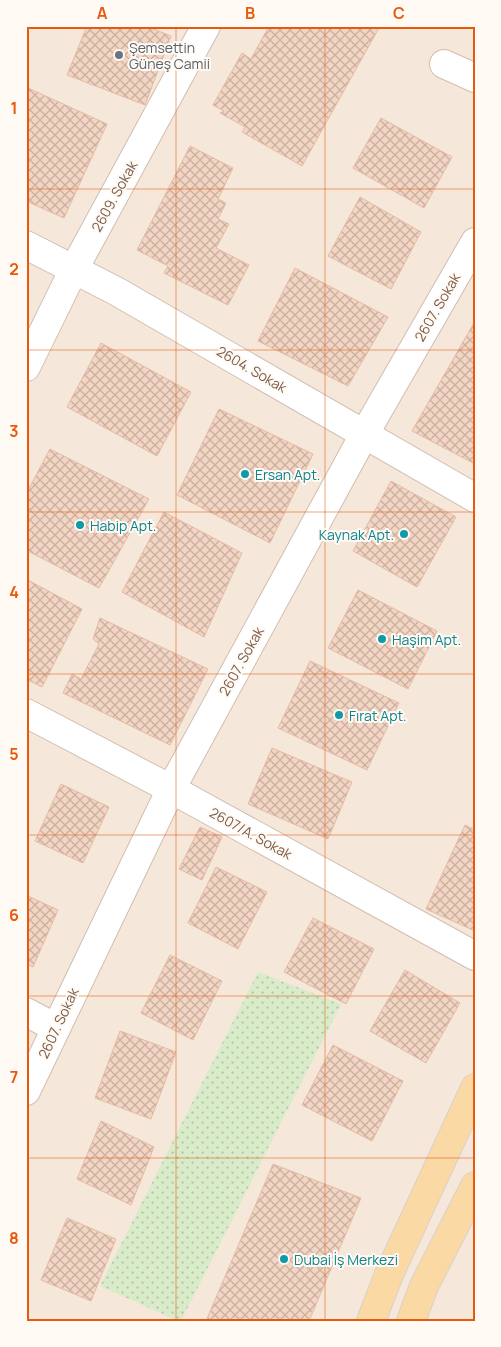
<svg xmlns="http://www.w3.org/2000/svg" width="501" height="1347" font-family="Manrope,sans-serif">
<style>
.residential{fill:#f5e8da}
.grass{fill:url(#grass-dots)}
.building{fill:url(#building-cross-hatch);stroke:#e6bba3}
.lines{fill:none;stroke-linecap:round;stroke-linejoin:round}
.minor-casing{stroke:#d1beb0;stroke-width:30}
.major-casing{stroke:#dad1cd;stroke-width:30}
.minor{stroke:#fff;stroke-width:28}
.major{stroke:#fbd9a5;stroke-width:28}
.grid{fill:none;stroke:#e8590c;stroke-width:1;stroke-opacity:0.55}
.worship-dot{fill:#6b7280;stroke:#fffaf3;stroke-width:2}
.culture-dot{fill:#0f9aa8;stroke:#fffaf3;stroke-width:2}
.labels{text-anchor:middle;dominant-baseline:central;stroke-width:4;stroke-linejoin:round;paint-order:stroke}
.worship-label{font-size:14px;fill:#5b616d;stroke:#fffaf3;text-anchor:start}
.street-label{font-size:14px;fill:#7a5c4d;stroke:#fffaf3}
.culture-label{font-size:14px;fill:#0d838f;stroke:#fffaf3;text-anchor:start}
.neatline{fill:none;stroke:#e8590c;stroke-width:2}
.grid-label{font-size:16px;text-anchor:middle;font-weight:bold;fill:#e8590c}
</style>
<defs>
<pattern id="grass-dots" width="8" height="8" patternUnits="userSpaceOnUse" patternTransform="scale(1.25)"><rect width="8" height="8" fill="#d8ecc9"/><path d="M2 2h.1M6 6h.1" fill="none" stroke="#b4c2a5" stroke-width="1.8" stroke-linecap="round"/></pattern>
<pattern id="building-cross-hatch" width="8" height="8" patternUnits="userSpaceOnUse" patternTransform="scale(1.25)"><rect width="8" height="8" fill="#f3d5c3"/><path d="M0 0l8 8M0 8l8-8" fill="none" stroke="#cab0a1"/></pattern>
</defs>
<rect width="100%" height="100%" fill="#fdf6ec"/>
<rect class="residential" x="26" y="26" width="449" height="1295"/>
<path class="grass" d="M258 972 341 1004 181 1321H178L100 1286Z"/>
<g class="building">
<path d="M87 26H146L171 36 145 105 67 75Z"/>
<path d="M269 26H380L302 166 242 132 245 127 220 113 224 111 213 105 242 53 251 59Z"/>
<path d="M26 87 107 124 64 218 26 201Z"/>
<path d="M381 118 452 157 424 208 353 168Z"/>
<path d="M190 146 233 168 218 199 226 203 218 219 229 224 216 248 249 265 228 305 164 273 168 266 137 250Z"/>
<path d="M360 197 421 232 391 289 328 256Z"/>
<path d="M295 268 388 317 348 386 258 341Z"/>
<path d="M475 321V464L412 431Z"/>
<path d="M101 343 191 392 157 456 67 407Z"/>
<path d="M219 409 313 454 270 543 177 495Z"/>
<path d="M50 449 149 499 99 588 26 550V494Z"/>
<path d="M391 481 456 517 417 587 353 551Z"/>
<path d="M164 512 242 553 204 637 122 592Z"/>
<path d="M26 579 82 609 42 687 26 679Z"/>
<path d="M358 590 437 631 408 689 328 648Z"/>
<path d="M100 618 208 669 170 745 63 693 72 674 81 679 99 644 93 639Z"/>
<path d="M310 661 399 703 367 770 278 728Z"/>
<path d="M272 748 352 782 328 839 248 804Z"/>
<path d="M61 784 109 807 83 863 35 841Z"/>
<path d="M465 825 475 830V931L426 909Z"/>
<path d="M200 827 222 837 202 880 179 869Z"/>
<path d="M216 867 267 892 238 949 188 923Z"/>
<path d="M26 895 58 910 33 967 26 964Z"/>
<path d="M313 918 374 949 346 1004 284 972Z"/>
<path d="M170 955 222 981 193 1040 141 1013Z"/>
<path d="M405 970 460 1003 426 1063 370 1031Z"/>
<path d="M120 1031 176 1052 151 1119 95 1098Z"/>
<path d="M333 1045 403 1081 372 1141 302 1105Z"/>
<path d="M101 1121 154 1147 131 1205 77 1179Z"/>
<path d="M273 1164 361 1198 309 1321H206Z"/>
<path d="M67 1218 116 1239 91 1301 41 1280Z"/>
</g>
<g class="lines">
<defs>
<g id="minor">
<path d="M444 64 475 78"/>
<path d="M26 245 116 291 475 498"/>
<path d="M26 367 74 269 206 26"/>
<path d="M26 713 171 789 475 956"/>
<path d="M26 1012 56 1028"/>
<path d="M26 1091 171 789 365 433 475 242"/>
</g>
<g id="major">
<path d="M371 1321 390 1272 475 1088"/>
<path d="M411 1321 424 1286 475 1186"/>
</g>
</defs>
<use href="#minor" class="minor-casing"/>
<use href="#major" class="major-casing"/>
<use href="#minor" class="minor"/>
<use href="#major" class="major"/>
</g>
<path class="grid" d="M176 26V1321M325 26V1321M26 189H475M26 350H475M26 512H475M26 674H475M26 835H475M26 996H475M26 1158H475"/>
<circle class="worship-dot" cx="119" cy="55" r="5"/>
<g class="culture-dot">
<circle cx="245" cy="474" r="5"/>
<circle cx="80" cy="525" r="5"/>
<circle cx="404" cy="534" r="5"/>
<circle cx="382" cy="639" r="5"/>
<circle cx="339" cy="715" r="5"/>
<circle cx="284" cy="1259" r="5"/>
</g>
<g class="labels">
<g class="worship-label">
<text x="129" y="47">Şemsettin<tspan x="129" dy="16">Güneş Camii</tspan></text>
</g>
<g class="street-label">
<text transform="translate(114 196) rotate(-61)">2609. Sokak</text>
<text transform="translate(437 307) rotate(-60)">2607. Sokak</text>
<text transform="translate(252 369) rotate(30)">2604. Sokak</text>
<text transform="translate(241 661) rotate(-61)">2607. Sokak</text>
<text transform="translate(251 833) rotate(29)">2607/A. Sokak</text>
<text transform="translate(58 1023) rotate(-65)">2607. Sokak</text>
</g>
<g class="culture-label">
<text x="255" y="474">Ersan Apt.</text>
<text x="90" y="525">Habip Apt.</text>
<text x="394" y="534" text-anchor="end">Kaynak Apt.</text>
<text x="392" y="639">Haşim Apt.</text>
<text x="349" y="715">Fırat Apt.</text>
<text x="294" y="1259">Dubai İş Merkezi</text>
</g>
</g>
<rect width="501" height="1347" fill="none" stroke="#fffaf3" stroke-width="55"/>
<rect x="28" y="28" width="446" height="1292" class="neatline"/>
<g class="grid-label">
<text x="102" y="19">A</text>
<text x="250" y="19">B</text>
<text x="399" y="19">C</text>
<text x="14" y="114">1</text>
<text x="14" y="275">2</text>
<text x="14" y="437">3</text>
<text x="14" y="598">4</text>
<text x="14" y="760">5</text>
<text x="14" y="921">6</text>
<text x="14" y="1083">7</text>
<text x="14" y="1244">8</text>
</g>
</svg>
